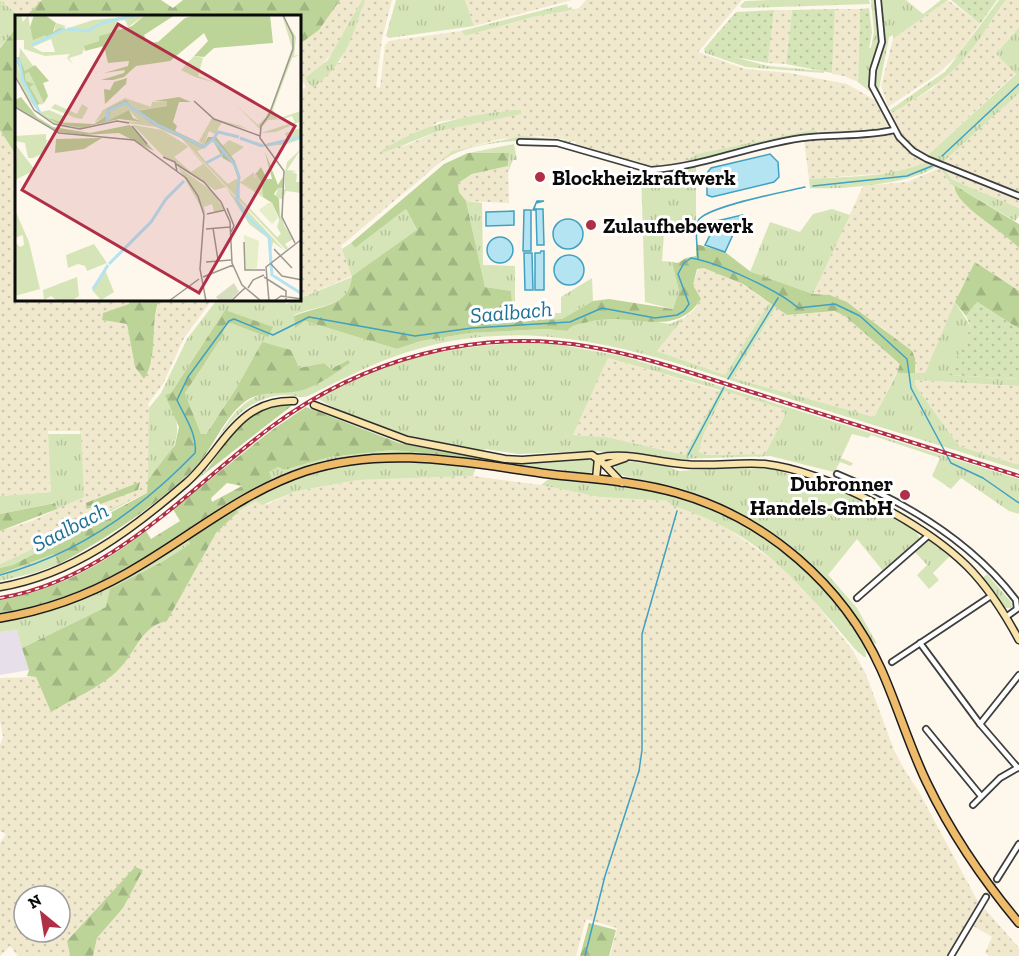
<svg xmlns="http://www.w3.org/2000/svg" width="1019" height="956" font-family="'Zilla Slab',serif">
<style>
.industrial{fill:#e7e0ea}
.farmland{fill:url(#farmland-dots);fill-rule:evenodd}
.grass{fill:url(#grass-tufts);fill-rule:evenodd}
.forest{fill:url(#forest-firs);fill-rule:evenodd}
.garden{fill:url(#garden-dots)}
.water{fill:#b4e3f1;stroke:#40a1c2;stroke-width:1.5}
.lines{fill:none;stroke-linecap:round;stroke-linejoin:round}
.stream{stroke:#40a1c2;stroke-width:1.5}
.street-tunnel{stroke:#dad4c9;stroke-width:4.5;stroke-dasharray:4.5 2;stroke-linecap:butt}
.street-casing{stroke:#3e3e3e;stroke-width:8}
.secondary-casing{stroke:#2d2d2d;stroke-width:9}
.primary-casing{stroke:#1c1c1c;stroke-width:10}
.street{stroke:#fff;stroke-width:4.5}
.secondary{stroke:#f9e5ab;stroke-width:6}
.primary{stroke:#eebb6b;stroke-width:7}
.rail-casing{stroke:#b02f47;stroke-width:4}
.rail{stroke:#fff;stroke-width:1.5;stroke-dasharray:4.5;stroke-linecap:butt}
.poi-dot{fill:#b02f47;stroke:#fff;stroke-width:2}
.labels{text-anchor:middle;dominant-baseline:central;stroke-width:6;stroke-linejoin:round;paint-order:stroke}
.poi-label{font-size:21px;font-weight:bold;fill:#0b0b0b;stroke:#fff;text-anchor:start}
.water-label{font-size:22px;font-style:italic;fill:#1f7193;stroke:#fff}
.inset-river{fill:none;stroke:#b4e3f1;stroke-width:3}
.inset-road{fill:none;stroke:#9d9991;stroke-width:1.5}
.view{fill:#b02f47;fill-opacity:0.15;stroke:#b02f47;stroke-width:3}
.inset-edge{fill:none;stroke:#0b0b0b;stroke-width:3}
</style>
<defs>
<pattern id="farmland-dots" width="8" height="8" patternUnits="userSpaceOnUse" patternTransform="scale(1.5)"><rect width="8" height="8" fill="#f1e9ce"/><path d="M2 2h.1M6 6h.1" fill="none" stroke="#cdc6b0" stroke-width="1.8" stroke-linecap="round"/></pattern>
<pattern id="grass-tufts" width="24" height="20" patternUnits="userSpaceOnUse" patternTransform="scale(1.5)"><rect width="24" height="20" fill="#d6e5b8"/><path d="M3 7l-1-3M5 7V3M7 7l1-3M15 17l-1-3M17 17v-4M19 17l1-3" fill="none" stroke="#b6c39d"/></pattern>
<pattern id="forest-firs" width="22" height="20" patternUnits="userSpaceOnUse" patternTransform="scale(1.5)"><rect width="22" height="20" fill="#bcd498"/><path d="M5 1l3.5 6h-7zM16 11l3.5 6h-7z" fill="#a0b582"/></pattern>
<pattern id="garden-dots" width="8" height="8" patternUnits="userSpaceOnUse" patternTransform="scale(1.5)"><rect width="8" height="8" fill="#d6e5b8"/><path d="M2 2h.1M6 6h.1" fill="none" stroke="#b6c39d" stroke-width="1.8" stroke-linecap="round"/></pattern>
</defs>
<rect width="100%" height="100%" fill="#fef7eb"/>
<path class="industrial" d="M17 630 29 670 0 675V632Z"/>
<g class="farmland">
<path d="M0 0H42L26 16H19Z"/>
<path d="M340 0H362L335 50 322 65 340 63 365 0H392L382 39 376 87 380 88 385 45 389 41 461 31 465 36 533 17 572 10 579 8 586 0H742L698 52 745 69 790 73 847 84 875 100 890 125 886 128 827 133 811 130 696 154 684 163 667 167 638 165 576 145 575 141 540 136 501 139 453 151 341 246 352 276 300 298V91L306 87 304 83 300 85V44L319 30ZM514 110 439 131 402 147 438 122Z"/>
<path d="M465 0H572L474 26Z"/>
<path d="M948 0 980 24 958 55 939 73 888 107 881 86 893 39Z"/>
<path d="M1006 0H1019V27L996 54 1016 73 927 156 914 150 900 136 888 115 932 89 970 52Z"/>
<path d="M835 9H860L858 82 844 76 832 74Z"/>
<path d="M774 10H792L786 64 768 63Z"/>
<path d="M1019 93V194L942 163Z"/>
<path d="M0 130 16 155V300H130V304L103 313 102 320 127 324 135 367 152 361 153 326 159 300H212L184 338 163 384 148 404 150 411 148 493 91 517 27 553 0 564V531L32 521 84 496 80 431H48L51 492 0 496Z"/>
<path d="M882 133 894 136 913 153 929 161 910 170 889 173 809 179 804 140Z"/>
<path d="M508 166 509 203 466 201 459 192 458 183 472 174Z"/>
<path d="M940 168 961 199 1008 236 1019 248V291L975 262 925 373H915V358L884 329 847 302 830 295 813 294 863 186 907 182Z"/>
<path d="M948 169 1019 198V208L951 179 945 170Z"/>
<path d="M704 268 732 277 769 303 725 375 657 351 673 327 694 310 701 299 693 285 698 269Z"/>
<path d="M776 307 787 315 834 311 845 316 901 364 874 417 733 378Z"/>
<path d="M608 358 720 391 685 455 606 437 573 435Z"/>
<path d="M915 380 1019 386V465L959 446 915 385Z"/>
<path d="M726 390 783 409 785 415 765 454 707 455 699 452 703 436Z"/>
<path d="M473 476 541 485 599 497 670 501 671 505 708 517 722 525 783 567 803 587 853 651 865 672 894 750 904 769 919 792 977 900 1019 948V956H989L985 953 992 937 970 924 953 956H610L617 928 586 919 576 956H93L97 938 123 908 67 941 70 956H18L10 946 0 956V843L6 834 0 831V745L3 737 0 721V678L36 677 51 712 118 670 147 631 157 623 167 621 216 533 238 512 256 501 268 504 297 491 358 480ZM24 896H60V932H24Z"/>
</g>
<g class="grass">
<path d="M0 0 19 16H16V28L0 47Z"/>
<path d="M362 0H365C351 39 347 61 313 88L305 78 328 60Z"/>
<path d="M396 0H465L474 26 389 38 386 36Z"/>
<path d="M771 0H869L870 4 742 8 740 6 745 1Z"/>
<path d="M871 0H906L923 14 941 0H948L893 39V35L889 37 879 89 887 108 885 110 875 92 869 91 858 82 859 49 871 48 874 32Z"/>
<path d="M999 0H1006C993 17 982 37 969 53 947 80 920 96 892 113L890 110 946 71Z"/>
<path d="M567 4 568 8 572 7V10L533 17 465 36 461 31Z"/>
<path d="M1019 27V93L942 163 927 156 1016 74 996 54Z"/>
<path d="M704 49 768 66 824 71V73L746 67 705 53Z"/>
<path d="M514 110H521V114L439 131 382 153 381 151C424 123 464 116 514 110Z"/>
<path d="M811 130 817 131V134L748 146 684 163 696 154Z"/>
<path d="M522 136 572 141 569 144C535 138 474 139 445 159 428 170 413 186 398 199L452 151Z"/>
<path d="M514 144 517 160H513L508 172 509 153H469Z"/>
<path d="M929 161 937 166C912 184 841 190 810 188L809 179C849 176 891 178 929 161Z"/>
<path d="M696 164V233L664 234 662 261 672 262 679 291 673 309 645 302 641 171 667 170Z"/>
<path d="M940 168 945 170 951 179 1019 208V216L1015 221 954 185 953 187Z"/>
<path d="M466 201 482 203 483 265 515 266V314L561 313V297L592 278 593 301 562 319 514 321 511 291 485 287Z"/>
<path d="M406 209 417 231 352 276C349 308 321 304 294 315L295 327 305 321 397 349 421 341 470 333 546 329 567 331 570 326 597 319H639L670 324 683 318 657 351 725 375 769 303 776 307 733 378 874 417 897 373H925L955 302 971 327 950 375 1019 379V386L915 380V385L959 446 1019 465V470C938 445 857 420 777 395 671 362 565 320 451 341 394 352 359 371 308 396 302 399 293 395 286 395 254 396 234 416 217 440 230 416 245 396 274 391 283 390 292 392 301 390 318 387 335 371 347 360L331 369 324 363 299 368 262 342 237 387 205 435 201 434 185 393 224 325 230 322 242 327 225 310 171 393C182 439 180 444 148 480L149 408 161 393 187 339 216 301 284 300 286 304 352 277 342 249 351 243 355 248Z"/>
<path d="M832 209 850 215 813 294 750 272 770 222 800 232 813 214Z"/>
<path d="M521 343 556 344 626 357 1019 479V514L1009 511 961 478 951 489 932 476 940 458 871 435 868 438 852 434 841 458 853 463 851 466 840 462 834 472 770 456 678 459 592 451 518 454 485 449 484 452C422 440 374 431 318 399 379 361 450 346 521 343ZM608 358 720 390 685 455 606 437 573 435ZM725 391 783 409 785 415 765 454 707 455 699 452 703 436Z"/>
<path d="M48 434H81L84 497 57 509 54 503 0 514V496L51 492Z"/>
<path d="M400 442 515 463 590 459 595 463V470L588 474C478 460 379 437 272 479L268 472 278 467 284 470 330 457 392 450 463 457Z"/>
<path d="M417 459 476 467 473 476 358 480 297 491 262 505 256 501 238 512 235 507C250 499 265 490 280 483 321 463 372 460 417 459Z"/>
<path d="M624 461 663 465 679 471 723 468 774 469 849 494 916 531 920 539 883 571 857 539 828 575 857 608 877 644 870 642 841 598 803 559 709 501 670 487 616 474 615 465Z"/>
<path d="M209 464 204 474C142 524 81 579 0 592V589C81 576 154 521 209 464Z"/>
<path d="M550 478C585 483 620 484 655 491 727 506 792 547 837 606 847 620 867 639 866 657H864L855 649C795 579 762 534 671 505L670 501 599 497 541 485Z"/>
<path d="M135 498 13 565 0 568V564C46 545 88 518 135 498Z"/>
<path d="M188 539 190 544 160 563 106 607 22 648 17 630 0 632V621C70 612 130 577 188 539Z"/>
<path d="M927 539 950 556 933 573 939 580 929 589 917 575 927 565 914 551Z"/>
<path d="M54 554 59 564 34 573 0 581V574Z"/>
<path d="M987 574 1012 603 1011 608H1004L982 579Z"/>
</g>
<g class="forest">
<path d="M42 0H161L173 8 183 0H340L319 30 300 44V16H26Z"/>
<path d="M16 28V155L0 130V48Z"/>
<path d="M468 153H509L508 166 472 174 458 183 459 192 466 201 485 287 511 291 514 321 562 319 593 301 609 299 673 309 679 291 672 262 678 263 686 258 696 256V244L725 252 751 272 813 294 830 295 847 302 912 351 915 358V373H897L900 364 845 316 834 311 787 315 743 284 704 268 697 269 693 285 701 299C674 341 631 310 588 322 580 324 572 324 567 331L546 329 470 333 421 341 397 349 305 321 295 328 294 316C320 305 349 308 352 276L417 230 406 209 355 248 351 243 444 164Z"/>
<path d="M954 185 1019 224V248C1004 231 955 206 954 185Z"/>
<path d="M975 262 1019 291V329L977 302 966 316 955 302Z"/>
<path d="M130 300H159C149 326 159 355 144 379L135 367 127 324 102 320 103 313 129 304Z"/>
<path d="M225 310 273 327 268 337 231 323 224 325 223 335 185 393 201 434H206L237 387 262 342 291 350 299 368 324 363 331 369 348 360 350 363C336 372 318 386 303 390 281 396 261 388 242 404 221 422 212 451 193 470 153 508 107 538 59 564L54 554 0 574V568L13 565 147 493 148 480 175 445 179 427 165 395 171 393Z"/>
<path d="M294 404 204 474C230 439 242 405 294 404Z"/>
<path d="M306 407 399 443 475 458 392 450 330 457 284 470 278 467 269 472 272 479C219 503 176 541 126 568 87 590 45 606 0 613V600C54 591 103 565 146 531L151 539 180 521 173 509 272 430ZM227 483 242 486 212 502 211 498Z"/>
<path d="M140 482 138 490 87 509 86 503Z"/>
<path d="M55 503 57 509 0 531V514Z"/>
<path d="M235 507 238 512 216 533 167 621C141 626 136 652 119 669 103 686 71 700 51 712L36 677 27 676 29 670 22 648 106 607 110 589 160 563 190 544 188 539Z"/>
<path d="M135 867 143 870 123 908 97 938 93 956H70L67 941Z"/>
<path d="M589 923 616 930 609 956H580Z"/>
</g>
<g class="garden">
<path d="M951 0H997L980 24Z"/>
<path d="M869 8 872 32 869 49H859L860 9Z"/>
<path d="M835 9 832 73 786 64 792 10Z"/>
<path d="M774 10 768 63 733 57 732 59 704 49 736 12Z"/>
<path d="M977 302 1019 329V379L949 375 971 327 966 316Z"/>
</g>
<g class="water">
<path d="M770 154 778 162 779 177 774 182 712 197 707 195V173L711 168Z"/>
<path d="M544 201 536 203 534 209H543L544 245H537L536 210H533L537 201Z"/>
<path d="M524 210H531V251H523Z"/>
<path d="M514 211V225L486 226V212Z"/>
<path d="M742 215 725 252 705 245 717 221Z"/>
<circle cx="568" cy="234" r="15"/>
<circle cx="500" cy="250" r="13"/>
<path d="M541 251H544V290H535V253H540Z"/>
<path d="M524 253H532L533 290H525Z"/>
<circle cx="569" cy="270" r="15"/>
</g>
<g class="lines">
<g class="stream">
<path d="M942 156 1019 84"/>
<path d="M813 186 907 176 932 166"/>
<path d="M698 259C698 248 694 231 698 221 703 207 788 191 805 187"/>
<path d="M728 379 778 298"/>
<path d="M688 455 724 387"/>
<path d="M0 575C76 555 141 509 195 453 198 435 184 416 177 400L188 377 229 321 234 319 273 335 309 317 415 336 472 328 570 322 602 308 655 318 677 315 684 311 689 304 678 274 684 263 691 258C717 262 780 291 798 308L835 304 860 316 907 359 911 388 951 463 983 478 1019 503"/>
<path d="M585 956 605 876 639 771 642 750V634L677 511"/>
</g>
<path class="street-tunnel" d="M986 897 997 879"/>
<defs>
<g id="street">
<path d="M878 0 882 42 873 70 872 86 899 137 913 151 927 159 1019 196"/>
<path d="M520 142 557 143 651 170C702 167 751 145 802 138 832 134 864 137 894 130"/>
<path d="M837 474C903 501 972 542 1016 600L1017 609 1006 617"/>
<path d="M857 598 929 535"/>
<path d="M920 643 980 724 1018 768"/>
<path d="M892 662 991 596"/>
<path d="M980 724 1019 675"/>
<path d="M926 729 981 796"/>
<path d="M973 805 1000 778 1019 767"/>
<path d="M997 879 1019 844"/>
<path d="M951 956 986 897"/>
</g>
<g id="secondary">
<path d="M314 405 407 440 505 459 522 460 592 455 603 463 622 483"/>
<path d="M598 458C625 451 655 462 683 464 710 467 738 462 765 464 826 471 924 524 967 566 988 587 1005 614 1019 640"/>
<path d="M605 465 625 458"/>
<path d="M596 479 598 458"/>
<path d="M0 587C72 575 132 530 186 483 223 451 236 399 294 401"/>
</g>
<path id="primary" d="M0 618C44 611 88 595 127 573 188 539 239 493 306 471 387 445 468 463 549 474 591 479 636 481 677 493 766 518 843 585 881 669 898 707 909 746 927 783 951 833 983 880 1019 923"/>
</defs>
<use href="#street" class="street-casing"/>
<use href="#secondary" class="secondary-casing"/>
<use href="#primary" class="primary-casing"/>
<use href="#street" class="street"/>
<use href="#secondary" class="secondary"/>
<use href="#primary" class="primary"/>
<defs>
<path id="rail" d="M0 598C109 580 186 491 271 427 363 359 477 327 591 347 648 357 703 377 758 394 845 421 932 449 1019 476"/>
</defs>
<use href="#rail" class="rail-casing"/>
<use href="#rail" class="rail"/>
</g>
<g class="poi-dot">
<circle cx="540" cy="177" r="6"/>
<circle cx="591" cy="225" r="6"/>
<circle cx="905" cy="495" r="6"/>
</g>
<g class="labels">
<g class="poi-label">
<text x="552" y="177">Blockheizkraftwerk</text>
<text x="603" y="225">Zulaufhebewerk</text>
<text x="893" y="483" text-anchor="end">Dubronner<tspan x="893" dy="24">Handels-GmbH</tspan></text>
</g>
<g class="water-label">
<text transform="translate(511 312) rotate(-5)">Saalbach</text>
<text transform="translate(70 527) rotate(-27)">Saalbach</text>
</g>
</g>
<g transform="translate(15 15)">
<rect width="286" height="286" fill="#fef7eb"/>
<path d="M0 0H6L8 7 13 0 16 18 31 19V23L39 18 41 8 51 11 45 13 41 17 78 5 130 0 113 12 110 5 102 6 105 15 84 21V26L70 32 67 39 54 43 58 49 52 43 55 39 30 41 9 34V25H0ZM36 24 40 37H27L18 32ZM267 0 281 22 279 41 286 39 277 43 258 94 262 104 286 96V106L261 117 246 118 280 107 277 101 268 104 253 105 245 114 220 89 243 110 251 102 253 97 231 84 255 95 277 33ZM5 33 19 52 16 56 29 88 26 90 15 72 18 69 11 66 10 59 14 57 10 56 4 43ZM179 41 188 43 183 61 201 68 180 62 166 55ZM0 43 7 66 26 97 34 95 48 101 46 107 76 109H48L30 100 41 108 56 111 51 112 39 108 26 100 10 80 0 57ZM110 83 136 92 137 87 152 86V91L124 95 137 109 174 124 189 133 182 136 191 147 206 139 192 148 213 169 221 164 226 167 239 157V163L231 170 257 188 224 167 225 183 262 222 266 219 262 212 267 195 269 210 278 224 270 229 273 233 271 235 166 123 141 112 99 106 125 107 114 95 94 105 95 96 111 86 92 94 91 101 80 107 88 95ZM40 89 62 99 67 89 73 93 67 104 61 103 36 93ZM197 103 226 111 232 114 207 107 200 119 194 116 189 130 184 126ZM118 110 147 115 170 129 180 139 270 236 258 227 254 248V224L234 209 211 172 200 175 147 140ZM173 132 188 149 176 157 159 142ZM286 113V124L272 129 245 132 225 123 248 130 272 124 270 118ZM31 119V125L40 128 32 126 29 138 18 143H13L10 128 0 126V121ZM214 125 229 132 215 142 206 132ZM0 129 20 155 0 165 2 136ZM286 134 272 155 282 156 277 157 282 159 281 167H286V178L271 176 268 184 260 183 263 173 270 174V157L272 147ZM163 152 196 175 209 194 199 197 197 189 189 192 191 201ZM0 195 14 227 25 274 0 281V227L5 232 9 230 8 220 0 223ZM79 229 92 248 72 256 70 251 63 249 53 253 51 240ZM90 255 99 277 86 285 77 275ZM62 262 64 281 56 286H43L36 281 29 285 28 275Z" fill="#d6e5b8" fill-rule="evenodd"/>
<path d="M19 0H30L41 8 38 17 45 13 51 12 31 23V20L18 25 15 12ZM130 0H160L129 20 132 28 143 27 170 3 181 0H255L258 28 199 33 189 42 179 41 193 26 189 18 155 46 121 51 109 62 98 65H86L109 58 110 55 89 58 113 51 114 46 93 48 89 31 70 36 69 31 84 26V21L117 11ZM4 42 10 56 20 50 34 66 28 68 33 81 29 88 14 57 10 59 11 66 19 69 15 72 25 89 19 91 0 43ZM112 63 111 69 90 89 89 74 95 75 99 67ZM6 82 22 102 38 112 75 118 115 110 139 136 104 118 68 120 44 117 0 91V85ZM164 82 176 87H164L158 107 162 111 160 116 189 130 193 122H201L220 146 224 166 218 149 208 143 198 126 187 133 137 109 121 96 152 91V86H139ZM111 85 117 93 109 88 95 96 94 105 114 95 118 103 127 107 104 104 66 113 41 108 30 101 48 108 79 109 91 101 92 94ZM87 123 69 134 40 138 41 124ZM250 137 263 170 269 160 268 173H263L259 179 264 184 265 205 257 188 248 182 242 160 239 161 246 152 252 164H257Z" fill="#bcd498"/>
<path d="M219 268 224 277 214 286H205L201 282Z" fill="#d7ddbf"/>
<path d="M242 160 247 168 248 182 230 169Z" fill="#d6e5b8"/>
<path d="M253 188H257L263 203 257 209 244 195ZM229 220 244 226 242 253 231 255Z" fill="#e5edc9"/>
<path class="inset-river" d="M52 14 73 16 87 8 119 0M17 30 50 14M0 43 4 46 8 66 25 98M92 106 93 96 110 88 141 109 189 132 198 124 220 150 224 162 222 185 230 200 254 222 257 260 287 279M199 123 203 117 224 122M225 123 248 131M252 130 287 122M191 148 208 139M94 249 136 207 151 184 169 166M78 274 93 250"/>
<path class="inset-road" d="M268 0 278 21V34L254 100 246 111 245 123 269 156 267 202 280 228M0 61 19 95 39 109 65 114 102 106 114 108M179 86 199 104 245 121M0 92 44 118 119 125 171 163 183 181 189 200 185 254 191 286M117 111 132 129M148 142 160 147 162 156M161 149 189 167 206 187 215 207 217 248 227 270 246 286M212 193 219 211 216 217M192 199 210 195M198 213 203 245M191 214 215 212M229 227 230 255H250M259 234 277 253M191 247 216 245M256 249 267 261 287 265M188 262 218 250M249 262 271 276V286M233 273 238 265 249 260M154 286 184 264M216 286 230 273M254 286 251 252 287 224M259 286 266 281 287 284"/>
<path class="view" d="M103 9 280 111 184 278 7 175Z"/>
<rect width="286" height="286" class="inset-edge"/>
</g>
<g transform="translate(42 914) rotate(330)"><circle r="28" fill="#ffffff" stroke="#9d9d9d" stroke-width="1.5"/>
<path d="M0-4.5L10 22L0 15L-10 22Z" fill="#b02f47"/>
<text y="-9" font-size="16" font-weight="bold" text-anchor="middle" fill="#0b0b0b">N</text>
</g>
</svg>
